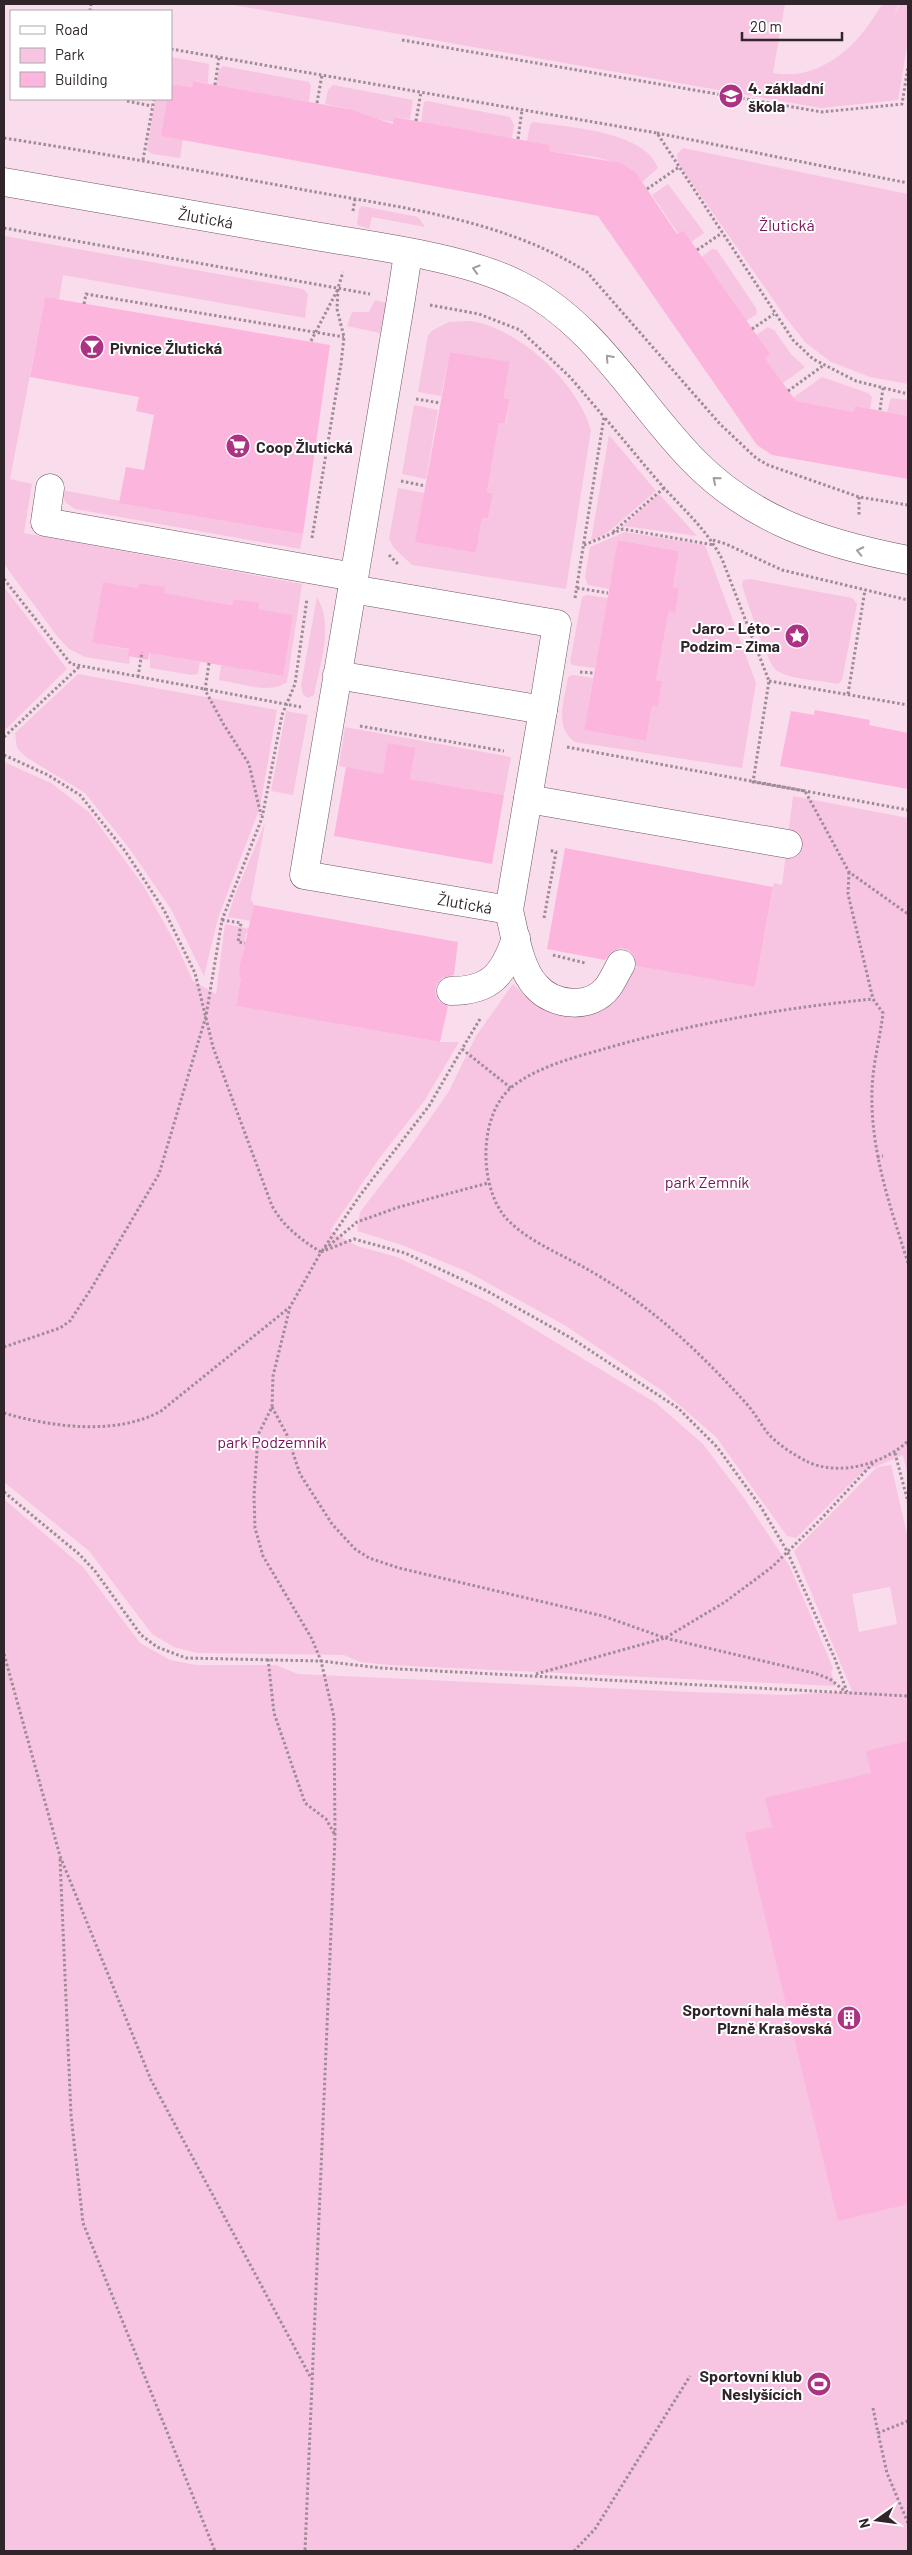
<svg xmlns="http://www.w3.org/2000/svg" width="912" height="2555" font-family="Barlow,sans-serif">
<style>
.green{fill:#f7c5e1;fill-rule:evenodd}
.building{fill:#fcb5dd}
.lines{fill:none;stroke-linecap:round;stroke-linejoin:round}
.minor-casing{stroke:#6d5562;stroke-width:29}
.path{stroke:#9f8b96;stroke-width:3;stroke-dasharray:2.5 2.5;stroke-linecap:butt}
.minor{stroke:#fff;stroke-width:28}
.oneway{stroke:#a19da0}
.labels{text-anchor:middle;dominant-baseline:central;stroke-width:4;stroke-linejoin:round;paint-order:stroke}
.poi-label{font-size:16px;font-weight:bold;fill:#2f252b;stroke:#fff;text-anchor:start}
.street-label{font-size:16px;fill:#2f252b;stroke:#fff}
.park-label{font-size:16px;fill:#791459;stroke:#fff}
</style>
<rect width="100%" height="100%" fill="#f9ddec"/>
<g class="green">
<path d="M228 4H785L773 73C823 82 860 43 882 4H899L891 21 900 4H908V41L898 100 821 108Z"/>
<path d="M171 57 209 64 208 83 193 81 192 87 171 84Z"/>
<path d="M223 66 309 82 311 86 309 102 294 99 292 105 216 86 219 69Z"/>
<path d="M333 85 413 100 410 119 395 117 394 122 348 114V109L325 104 328 90Z"/>
<path d="M155 99H167L161 136 183 139 180 158 152 154 147 150Z"/>
<path d="M427 101 510 117 514 125 512 138 421 123 424 102Z"/>
<path d="M533 122C567 127 645 131 658 168L642 182C623 155 580 156 549 151L550 145 527 141 530 125Z"/>
<path d="M683 148 908 194V384L870 377 831 362 806 343 786 318 678 163 677 154Z"/>
<path d="M668 184 703 231 704 233 691 242 683 230 678 233 652 195Z"/>
<path d="M362 206 418 217 425 227 372 217 369 229 357 225 359 209Z"/>
<path d="M4 236 303 289 308 294 305 318 63 275 59 300 45 297 10 479 32 484 24 533 302 584 287 682C270 695 240 683 219 680L221 665 282 676 293 615 258 609V603L234 599 232 605 163 593 164 587 140 583 138 588 103 582 92 643 131 650 129 664 85 657 69 649 57 636 4 564Z"/>
<path d="M712 249 717 250 756 308 757 314 746 321 700 258Z"/>
<path d="M375 300 386 303 380 333 347 326 352 312H369Z"/>
<path d="M449 322C458 322 468 320 476 322 523 332 578 384 591 430L566 589 412 565 394 548 389 539 398 488 424 493 416 542 476 553 482 518H488L493 493 487 492 499 423 506 424 510 399 504 398 510 363 450 352 441 396 418 392 428 335 433 330Z"/>
<path d="M768 327 774 330 791 354 805 367 783 383 765 358 770 354 756 335Z"/>
<path d="M822 377 868 393 872 397 870 409 855 406 854 412 796 401 793 398Z"/>
<path d="M891 398 908 400V416L887 412Z"/>
<path d="M414 405 438 410 426 479 402 474Z"/>
<path d="M609 435 656 491 607 533 591 541Z"/>
<path d="M61 490 303 534 300 549 75 509 65 502Z"/>
<path d="M659 494 697 536 623 526Z"/>
<path d="M625 532 705 545 756 683 742 768 575 742C553 727 565 699 568 677L573 675 593 678 584 730 646 741 652 706 658 707 662 681 656 680 669 611 674 612 679 588 673 587 679 551 619 540 609 589 588 585 585 577 590 547Z"/>
<path d="M750 579 852 598 857 604 842 680 838 684C819 680 793 680 777 671 767 664 747 600 742 585L743 580Z"/>
<path d="M4 587 67 669 4 731Z"/>
<path d="M587 595 608 598 595 668 572 665 570 662 582 597Z"/>
<path d="M317 597C334 625 320 665 314 695L308 698 303 694 301 685Z"/>
<path d="M150 653 200 662 198 674 191 675 150 668Z"/>
<path d="M78 674 277 710 260 807 218 918 204 976 171 909 129 848 85 793 26 757 17 748 15 733Z"/>
<path d="M286 711 308 715 293 795 271 791Z"/>
<path d="M345 727 511 757 504 795 410 779 416 749 389 744 383 774 339 766Z"/>
<path d="M4 762 51 783 90 813 143 885 178 948 193 981 216 994 225 924 250 929 249 933H246L239 977H241L236 1006 440 1042H459L425 1100 378 1160 330 1231 357 1246 397 1257 491 1303 656 1403 703 1444 744 1498 790 1567 833 1668 831 1672 835 1686 389 1665 360 1662 344 1655 197 1653 174 1647 152 1634 89 1551 4 1482Z"/>
<path d="M793 796 908 818V1477L903 1455 861 1473 796 1538 787 1536 716 1437 664 1392 566 1326 468 1272 402 1245 357 1231 360 1212 411 1146 449 1091 476 1036 513 984 529 999 557 1013 615 996 637 966 755 987 774 883 782 885Z"/>
<path d="M265 823 251 899 254 905 251 921 228 917 234 897Z"/>
<path d="M891 1465 908 1538V2551H4V1499L83 1567 140 1643 170 1660 196 1665H276L298 1674 690 1692 786 1695 852 1691 794 1551 877 1467ZM890 1587 897 1624 859 1632 852 1594Z"/>
</g>
<g class="building">
<path d="M193 81 348 109 393 124 394 117 550 145 549 151 621 163 636 173 677 234 683 230 770 354 765 358 796 401 854 412 855 406 908 416V479L772 455 757 445 598 216 161 136 167 99H171V84L192 87Z"/>
<path d="M45 297 330 345 303 534 119 503 126 467 144 470 154 415 136 411 139 397 30 377Z"/>
<path d="M450 352 510 362 504 398 510 399 505 424 499 423 487 492 493 493 488 518H482L476 553 415 542Z"/>
<path d="M618 540 679 551 673 587 679 588 675 613 669 611 656 680 662 681 658 707 652 706 646 741 584 730Z"/>
<path d="M103 582 138 588 139 583 165 587 164 593 232 605 234 599 259 603 258 609 293 615 283 676 149 653 148 660 128 656 129 649 92 643Z"/>
<path d="M815 710 870 720 869 725 908 733V789L780 766 791 711 814 715Z"/>
<path d="M388 743 416 748 410 779 504 795 492 864 334 836 346 767 383 774Z"/>
<path d="M565 848 773 887 755 987 636 966 634 956 628 950 621 948 613 951 605 960 547 949Z"/>
<path d="M254 905 458 942 454 975 442 978 437 984 435 991 438 1000 448 1006 440 1042 236 1006 241 977H239L240 965Z"/>
<path d="M908 1741V2204L838 2221 745 1833 772 1827 765 1798 871 1773 866 1751Z"/>
</g>
<g class="lines">
<defs>
<g id="minor">
<path id="s1" d="M4 182C109 200 215 219 321 237 380 247 467 258 519 285 595 323 634 399 691 458 751 521 825 544 908 560"/>
<path d="M50 488 45 522 354 577"/>
<path d="M352 589 557 624 543 710"/>
<path d="M337 675 543 710 509 910 304 875 401 299 408 254"/>
<path d="M528 799 788 844"/>
<path d="M509 910C514 932 520 970 536 986 553 1006 591 1010 608 987 613 980 617 971 621 964"/>
<path d="M451 991C491 991 504 974 516 938"/>
</g>
</defs>
<use href="#minor" class="minor-casing"/>
<g class="path">
<path d="M90 11 91 4"/>
<path d="M402 40 822 112 902 104 908 67"/>
<path d="M171 49 657 133 793 340 813 359 856 381 908 394"/>
<path d="M215 85 219 57"/>
<path d="M127 101 152 106"/>
<path d="M317 103 322 75"/>
<path d="M416 121 421 92"/>
<path d="M657 133 908 183"/>
<path d="M4 138C106 154 208 172 310 191 404 208 505 220 587 272L720 424 756 458 768 465 859 497 908 505"/>
<path d="M518 139 522 110"/>
<path d="M143 160 154 99"/>
<path d="M647 189 679 167"/>
<path d="M353 211 355 199"/>
<path d="M4 228 370 294"/>
<path d="M697 250 722 233"/>
<path d="M84 304 86 294 344 337"/>
<path d="M430 305 479 314 520 330 570 377 604 417"/>
<path d="M752 329 774 314"/>
<path d="M311 341 338 289"/>
<path d="M788 391 824 365"/>
<path d="M416 399 440 403"/>
<path d="M880 410 883 388"/>
<path d="M401 481 425 486"/>
<path d="M859 497V516"/>
<path d="M613 532 664 488"/>
<path d="M312 538 341 364 344 337 337 309 338 288 343 272"/>
<path d="M713 540 726 544 782 570 908 600"/>
<path d="M584 545 623 529 714 545"/>
<path d="M389 555 399 565"/>
<path d="M4 579 71 664 301 707"/>
<path d="M577 588 608 593"/>
<path d="M575 598 604 417C624 440 643 464 664 488 685 511 707 530 722 559L769 681 753 782 805 791 849 872 908 914"/>
<path d="M209 663 205 690 224 725 249 764 261 815"/>
<path d="M580 672 594 673"/>
<path d="M138 677 142 652"/>
<path d="M769 681 908 705"/>
<path d="M848 694 865 590"/>
<path d="M360 726 504 751"/>
<path d="M4 737 80 666"/>
<path d="M567 747 908 810"/>
<path d="M4 755 48 775 80 795 125 851 164 910 195 973 213 1047 272 1206C284 1227 301 1240 321 1252L290 1307 273 1376 272 1407 258 1435 254 1496 255 1528 263 1556 312 1639 321 1661 334 1717 335 1836 305 2551"/>
<path d="M849 872 848 894 873 999"/>
<path d="M544 918 556 852 549 850"/>
<path d="M222 920 241 923 238 942 245 943"/>
<path d="M553 955 585 963"/>
<path d="M480 1019 462 1049 511 1088"/>
<path d="M877 1157 883 1156"/>
<path d="M325 1249 357 1222 399 1207 488 1183"/>
<path d="M322 1251 361 1194 429 1106 462 1049"/>
<path d="M321 1252 354 1239 405 1253 487 1291 571 1338 678 1408 717 1447 761 1507 787 1551 835 1659 847 1692"/>
<path d="M908 1263C890 1206 870 1150 872 1089 873 1063 880 1039 883 1013L873 999C783 1008 694 1023 607 1048 576 1057 539 1066 513 1086 479 1113 479 1180 502 1213 520 1238 561 1254 587 1269 608 1281 628 1294 647 1309 682 1336 713 1367 743 1400 752 1409 757 1418 764 1428 773 1442 794 1455 808 1462 840 1477 885 1463 908 1441"/>
<path d="M4 1347 60 1328 70 1321 91 1289 159 1174 206 1016 222 920 262 818 282 715 295 684 307 599"/>
<path d="M272 1407 287 1435 300 1474 332 1524 355 1549 369 1558 399 1568 603 1616 665 1638 814 1673 830 1679 846 1692"/>
<path d="M4 1413C51 1427 116 1436 161 1411L290 1307"/>
<path d="M895 1453 908 1502"/>
<path d="M4 1492 79 1554 95 1571 141 1635 157 1647 186 1658 321 1661 381 1668 908 1696"/>
<path d="M4 1654 60 1856 151 2080 311 2378"/>
<path d="M268 1659 274 1713 305 1803 326 1819 335 1835"/>
<path d="M536 1674 665 1638 725 1602 772 1567 820 1520 874 1462"/>
<path d="M60 1859 71 2115 83 2223 215 2551"/>
<path d="M873 2408 878 2433"/>
<path d="M908 2421 878 2433 887 2473 908 2523"/>
<path d="M574 2551 595 2529 690 2376"/>
</g>
<use href="#minor" class="minor"/>
</g>
<defs><path id="oneway-chevron" d="M-2-3.5L2.5 0L-2 3.5" fill="none" stroke-width="1.6" stroke-linecap="round" stroke-linejoin="round" transform="scale(1.25)"/></defs>
<g class="oneway">
<use href="#oneway-chevron" transform="translate(476 269) rotate(-163)"/>
<use href="#oneway-chevron" transform="translate(609 358) rotate(-132)"/>
<use href="#oneway-chevron" transform="translate(716 480) rotate(-140)"/>
<use href="#oneway-chevron" transform="translate(860 551) rotate(-168)"/>
</g>
<defs>
<symbol id="school-disc" viewBox="-11 -11 22 22"><circle r="9.5" fill="#ae3283" stroke="#fff"/><path d="M0-5L7-2L0 1L-7-2ZM-4 1L0 2.5L4 1V4Q0 6-4 4Z" fill="#fff"/></symbol>
<symbol id="bar-disc" viewBox="-11 -11 22 22"><circle r="9.5" fill="#ae3283" stroke="#fff"/><path d="M-6-5H6L.8 .8V4.5H3.5V6h-7V4.5H-.8V.8Z" fill="#fff"/></symbol>
<symbol id="supermarket-disc" viewBox="-11 -11 22 22"><circle r="9.5" fill="#ae3283" stroke="#fff"/><path d="M-6-5.5h2.5l.6 2H6L4.5 2H-2.5L-4.4-4H-6ZM-1.5 3.2a1.3 1.3 0 1 0 .1 0ZM3 3.2a1.3 1.3 0 1 0 .1 0Z" fill="#fff"/></symbol>
<symbol id="sight-disc" viewBox="-11 -11 22 22"><circle r="9.5" fill="#ae3283" stroke="#fff"/><path d="M0-6L1.8-2.2L6-1.7L2.9 1.2L3.7 5.4L0 3.3L-3.7 5.4L-2.9 1.2L-6-1.7L-1.8-2.2Z" fill="#fff"/></symbol>
<symbol id="building-disc" viewBox="-11 -11 22 22"><circle r="9.5" fill="#ae3283" stroke="#fff"/><path d="M-4-6H4V6H1V3H-1V6H-4ZM-2.5-4.3h1.7v1.8h-1.7ZM.8-4.3h1.7v1.8H.8ZM-2.5-1h1.7V.8h-1.7ZM.8-1h1.7V.8H.8Z" fill="#fff"/></symbol>
<symbol id="stadium-disc" viewBox="-11 -11 22 22"><circle r="9.5" fill="#ae3283" stroke="#fff"/><path d="M0-5a6.5 5 0 1 0 0 10a6.5 5 0 1 0 0-10ZM-3.5-1.8h7v3.6h-7Z" fill="#fff"/></symbol>
</defs>
<g fill-rule="evenodd">
<use href="#school-disc" x="717" y="82" width="28" height="28"/>
<use href="#bar-disc" x="78" y="333" width="28" height="28"/>
<use href="#supermarket-disc" x="224" y="432" width="28" height="28"/>
<use href="#sight-disc" x="783" y="622" width="28" height="28"/>
<use href="#building-disc" x="835" y="2004" width="28" height="28"/>
<use href="#stadium-disc" x="805" y="2370" width="28" height="28"/>
</g>
<g class="labels">
<g class="poi-label">
<text x="748" y="87">4. základní<tspan x="748" dy="18">škola</tspan></text>
<text x="110" y="347">Pivnice Žlutická</text>
<text x="256" y="446">Coop Žlutická</text>
<text x="780" y="627" text-anchor="end">Jaro - Léto -<tspan x="780" dy="18">Podzim - Zima</tspan></text>
<text x="832" y="2009" text-anchor="end">Sportovní hala města<tspan x="832" dy="18">Plzně Krašovská</tspan></text>
<text x="802" y="2375" text-anchor="end">Sportovní klub<tspan x="802" dy="18">Neslyšících</tspan></text>
</g>
<g class="street-label">
<text stroke="none"><textPath href="#s1" startOffset="205">Žlutická</textPath></text>
<text transform="translate(465 903) rotate(10)">Žlutická</text>
</g>
<g class="park-label">
<text x="787" y="224">Žlutická</text>
<text x="707" y="1181">park Zemník</text>
<text x="272" y="1441">park Podzemník</text>
</g>
</g>
<rect width="912" height="2555" fill="none" stroke="#2f252b" stroke-width="10"/>
<rect x="10" y="10" width="162" height="90" fill="#ffffff" stroke="#aca8aa"/>
<rect x="20" y="26" width="25" height="8" fill="#ffffff" stroke="#aca8aa"/>
<text x="55" y="35" font-size="15" fill="#2f252b">Road</text>
<rect x="20" y="48" width="25" height="15" fill="#f7c5e1" stroke="#aca8aa"/>
<text x="55" y="60" font-size="15" fill="#2f252b">Park</text>
<rect x="20" y="72" width="25" height="15" fill="#fcb5dd" stroke="#aca8aa"/>
<text x="55" y="85" font-size="15" fill="#2f252b">Building</text>
<g transform="translate(877 2520) rotate(256)" stroke="#ffffff" stroke-width="4" paint-order="stroke">
<path d="M0-4L9 19L0 12L-9 19Z" fill="#2f252b"/>
<text y="-8" font-size="14" font-weight="bold" text-anchor="middle" fill="#2f252b">N</text>
</g>
<path d="M742 32v8h100v-8" fill="none" stroke="#2f252b" stroke-width="2.5"/>
<text x="750" y="32" font-size="15" fill="#2f252b" stroke="#ffffff" stroke-width="4" paint-order="stroke">20 m</text>
</svg>
